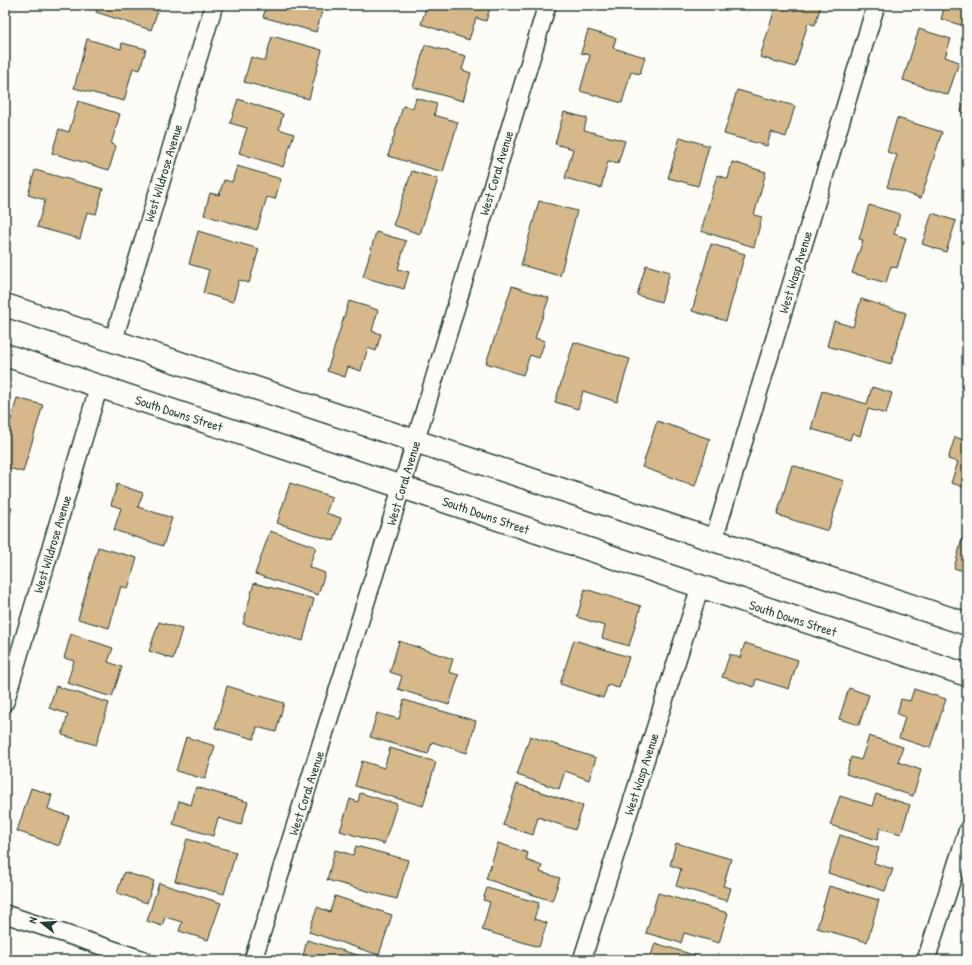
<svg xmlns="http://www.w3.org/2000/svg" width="972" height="965" font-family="'Patrick Hand',sans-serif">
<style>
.building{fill:#d6b88a;stroke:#1f3d34}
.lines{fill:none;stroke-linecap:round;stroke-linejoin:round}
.street-casing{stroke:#1f3d34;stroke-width:20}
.secondary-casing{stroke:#1f3d34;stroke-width:25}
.street{stroke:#fdfcf7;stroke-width:17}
.secondary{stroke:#fdfcf7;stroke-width:22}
.labels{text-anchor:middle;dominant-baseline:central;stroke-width:3;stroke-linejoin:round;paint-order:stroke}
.street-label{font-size:13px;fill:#1f3d34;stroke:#fdfcf7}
</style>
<rect width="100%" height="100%" fill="#fdfcf7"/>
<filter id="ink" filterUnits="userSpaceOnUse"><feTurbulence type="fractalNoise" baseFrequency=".025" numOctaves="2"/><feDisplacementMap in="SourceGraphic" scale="8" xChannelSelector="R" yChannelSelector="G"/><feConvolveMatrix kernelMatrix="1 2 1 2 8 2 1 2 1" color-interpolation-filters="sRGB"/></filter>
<g filter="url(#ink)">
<g class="building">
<path d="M98 5H153L159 7 151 30 96 12Z"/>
<path d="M267 5H324L316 32 263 17Z"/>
<path d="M427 5H491L486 21 476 18 469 40 421 24Z"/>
<path d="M776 5H821L815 25 808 23 795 67 760 57Z"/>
<path d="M945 5H967V27L941 19Z"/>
<path d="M919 29 951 39 945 57 959 62 948 95 903 80Z"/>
<path d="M588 30 616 38 613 48 645 57 640 74 631 72 622 103 580 91 590 55 581 53Z"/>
<path d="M272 36 322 50 309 99 244 82 251 57 265 61Z"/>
<path d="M87 39 121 49 122 43 146 49 140 70 133 68 124 101 74 88Z"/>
<path d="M425 45 466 56 462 70 471 73 463 101 413 87Z"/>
<path d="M737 90 795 106 786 137 771 132 767 146 724 134Z"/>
<path d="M967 93V114L961 112Z"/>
<path d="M416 98 437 104 434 115 458 122 443 172 388 156 403 106 413 108Z"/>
<path d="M238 99 283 114 279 129 294 134 283 167 239 153 247 128 230 123Z"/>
<path d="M78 101 120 114 111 144 116 146 109 170 52 153 59 129 69 132Z"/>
<path d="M564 112 587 118 584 130 625 141 618 163 608 161 601 188 565 178 573 149 555 144Z"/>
<path d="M897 118 942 132 921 198 887 187 897 155 887 152Z"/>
<path d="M680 137 709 146 698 186 668 178Z"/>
<path d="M732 162 766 172 754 215 762 217 754 247 701 231 717 175 728 179Z"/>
<path d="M237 166 281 179 275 199 267 197 257 230 204 215 210 193 219 195 224 180 232 182Z"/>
<path d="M35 170 103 189 96 214 87 212 80 239 37 227 45 200 28 195Z"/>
<path d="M412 171 438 179 420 234 393 225Z"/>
<path d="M539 201 577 211 560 276 521 265Z"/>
<path d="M869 205 900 214 894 234 906 238 897 268 891 266 886 283 852 273 863 240 859 239Z"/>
<path d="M932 213 956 221 946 252 922 244Z"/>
<path d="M198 231 259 249 249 283 239 280 233 302 203 293 209 270 189 264Z"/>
<path d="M376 232 406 241 398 269 409 272 404 289 363 277Z"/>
<path d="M711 244 745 254 726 321 692 311Z"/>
<path d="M646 265 670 272 661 302 637 295Z"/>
<path d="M512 286 549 298 535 338 545 341 539 358 530 355 523 375 486 363Z"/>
<path d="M861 299 906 313 891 364 827 346 834 321 853 327Z"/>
<path d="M349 301 378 310 372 331 381 334 376 351 368 348 361 371 348 367 345 377 327 371Z"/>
<path d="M574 342 630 359 617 402 583 391 578 409 555 402Z"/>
<path d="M872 387 892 393 886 414 868 409 860 436 852 433 850 440 811 429 822 391 867 404Z"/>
<path d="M17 398 43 405 23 472 5 467V419L11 420Z"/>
<path d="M657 421 710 439 695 486 642 467Z"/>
<path d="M955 437 967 441V488L951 483 958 462 948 459Z"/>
<path d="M792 465 844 481 828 531 777 515Z"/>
<path d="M290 483 332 497 326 513 341 518 334 541 277 523Z"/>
<path d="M117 484 143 493 138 507 172 518 163 546 114 530 121 508 111 505Z"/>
<path d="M5 506 12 508 5 530Z"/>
<path d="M967 521V572L954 568Z"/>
<path d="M270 531 316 547 309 567 325 573 318 595 255 574Z"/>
<path d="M98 547 137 558 128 589 121 586 109 628 78 619Z"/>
<path d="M254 583 314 599 303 641 243 624Z"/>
<path d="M585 589 641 606 629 646 602 638 605 626 577 617Z"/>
<path d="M159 622 182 629 173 659 149 651Z"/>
<path d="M71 634 113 648 108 662 122 667 112 697 67 683 74 661 64 658Z"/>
<path d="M574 640 629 657 619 688 608 685 603 698 560 684Z"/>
<path d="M399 641 453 659 449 672 459 675 449 705 398 689 402 676 390 672Z"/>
<path d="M745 643 798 660 789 689 756 679 754 687 722 677 730 654 740 658Z"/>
<path d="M56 686 109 703 96 745 62 735 68 714 49 708Z"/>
<path d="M227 686 284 703 276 732 257 727 254 739 215 728Z"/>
<path d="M849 688 869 695 859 725 839 719Z"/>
<path d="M914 689 946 699 930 748 899 738 905 717 897 714 901 699 910 701Z"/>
<path d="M404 700 476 721 467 753 432 742 428 754 370 737 377 713 399 719Z"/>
<path d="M530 736 596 758 589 780 565 771 559 789 517 775Z"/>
<path d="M869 736 903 747 898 762 921 770 913 796 846 774 851 757 861 760Z"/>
<path d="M186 737 215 746 205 779 176 771Z"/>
<path d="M390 748 436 762 423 806 355 786 362 761 384 768Z"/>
<path d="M517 784 583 806 575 830 538 817 533 835 503 825Z"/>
<path d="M196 787 248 802 241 825 218 818 213 836 173 824 179 801 191 805Z"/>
<path d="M31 788 52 795 48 809 69 816 59 846 17 831Z"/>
<path d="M360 793 397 804 384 844 340 831 350 799 358 802Z"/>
<path d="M876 794 910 805 901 834 880 828 877 840 830 825 840 796 872 806Z"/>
<path d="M840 835 879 848 874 863 893 869 885 891 828 873Z"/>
<path d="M187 839 236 852 224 894 175 881Z"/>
<path d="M498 843 528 853 526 860 542 866 540 872 560 878 552 901 486 879Z"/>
<path d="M676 843 731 859 723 886 731 888 727 901 676 886 681 869 670 865Z"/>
<path d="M356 846 408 860 397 899 327 880 335 850 353 855Z"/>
<path d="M124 872 154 881 147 903 117 893Z"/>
<path d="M159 883 221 903 208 940 179 931 182 922 165 917 162 926 147 921Z"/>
<path d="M829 886 879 900 867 942 817 928Z"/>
<path d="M487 888 539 903 534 919 547 923 539 947 482 930 490 902 483 900Z"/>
<path d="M658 893 728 913 719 943 684 933 681 943 646 933Z"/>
<path d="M335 896 392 915 379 955 309 932 317 907 330 912Z"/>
<path d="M307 940 374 960H302Z"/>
<path d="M655 943 706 959V960H637L638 955 650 959Z"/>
</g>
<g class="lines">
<defs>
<g id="street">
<path d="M113 342 214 5"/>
<path d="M714 539 876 5"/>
<path d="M5 702 99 386"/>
<path d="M5 914 144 960"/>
<path d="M253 960 391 522 547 5"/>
<path d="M582 960 700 587"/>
<path d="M926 960 967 832"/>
</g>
<g id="secondary">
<path d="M5 305 967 624"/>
<path d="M5 355 967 675"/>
</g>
</defs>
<use href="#street" class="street-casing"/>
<use href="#secondary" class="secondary-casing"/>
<use href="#street" class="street"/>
<use href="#secondary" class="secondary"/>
</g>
</g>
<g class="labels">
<g class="street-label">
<text transform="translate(163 173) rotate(-73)">West Wildrose Avenue</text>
<text transform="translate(496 173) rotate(-73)">West Coral Avenue</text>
<text transform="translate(795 272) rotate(-73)">West Wasp Avenue</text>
<text transform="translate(179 413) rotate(18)">South Downs Street</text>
<text transform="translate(403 483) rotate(-73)">West Coral Avenue</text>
<text transform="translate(486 515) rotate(19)">South Downs Street</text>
<text transform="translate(52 544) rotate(-73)">West Wildrose Avenue</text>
<text transform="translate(793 618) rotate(18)">South Downs Street</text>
<text transform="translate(641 774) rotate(-72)">West Wasp Avenue</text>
<text transform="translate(306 793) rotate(-72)">West Coral Avenue</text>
</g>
</g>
<rect width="972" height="965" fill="none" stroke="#fdfcf7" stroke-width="20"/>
<rect x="10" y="10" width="952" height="945" fill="none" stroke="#1f3d34" stroke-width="1.5" filter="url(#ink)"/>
<g transform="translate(42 923) rotate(287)" stroke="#fdfcf7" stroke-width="3" paint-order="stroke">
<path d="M0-3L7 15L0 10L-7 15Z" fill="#1f3d34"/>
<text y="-6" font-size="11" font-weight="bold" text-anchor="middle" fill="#1f3d34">N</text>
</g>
</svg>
